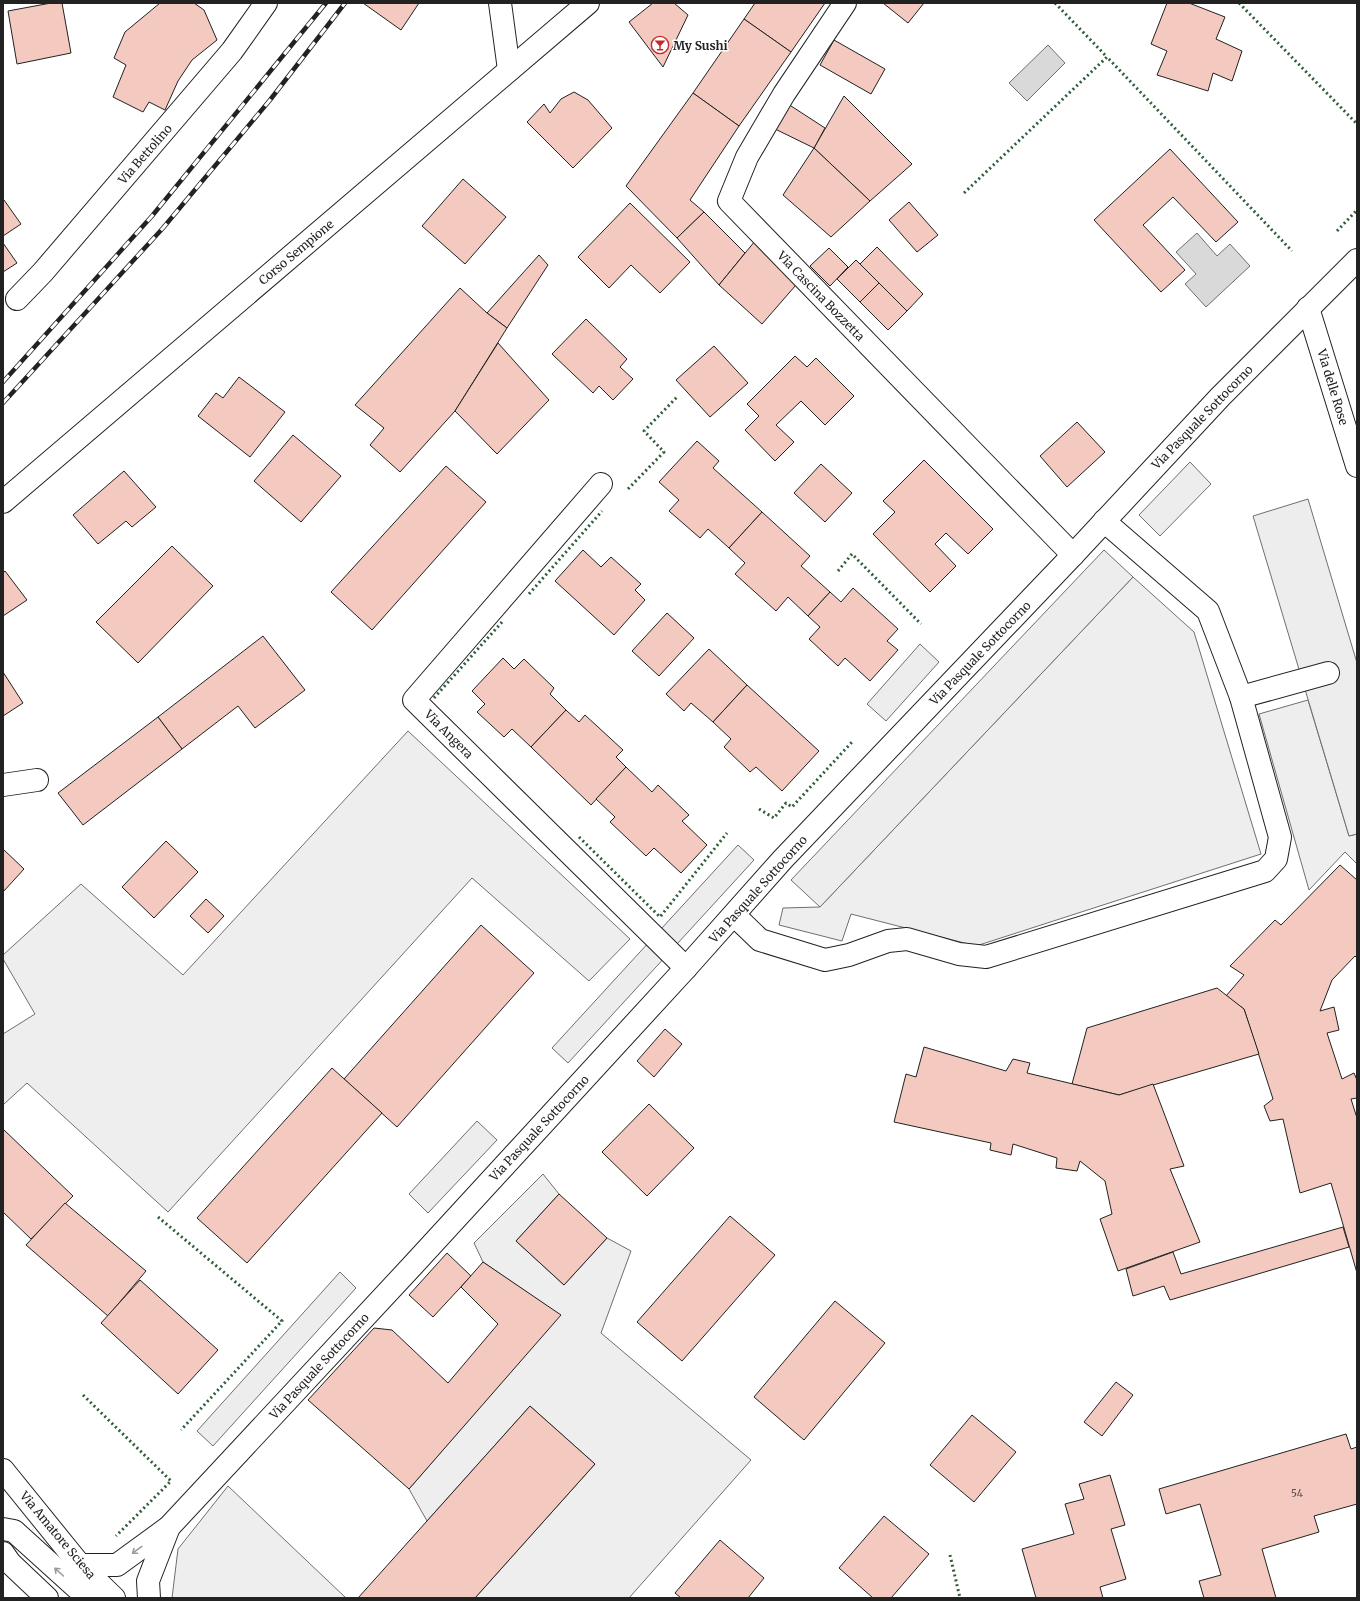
<svg xmlns="http://www.w3.org/2000/svg" width="1360" height="1601" font-family="Merriweather,serif">
<style>
.green{fill:#eee;stroke:#6f6f6f}
.parking{fill:#ededed;stroke:#6f6f6f}
.water{fill:#d9d9d9;stroke:#6f6f6f}
.building{fill:#f3c9c0;stroke:#222}
.lines{fill:none;stroke-linecap:round;stroke-linejoin:round}
.minor-casing{stroke:#222;stroke-width:24}
.major-casing{stroke:#222;stroke-width:24}
.minor{stroke:#fff;stroke-width:22}
.major{stroke:#fff;stroke-width:22}
.rail-casing{stroke:#222;stroke-width:4.5}
.rail{stroke:#fff;stroke-width:3;stroke-dasharray:9;stroke-linecap:butt}
.hedge{stroke:#2f5e38;stroke-width:3;stroke-dasharray:2 3;stroke-linecap:butt}
.oneway{stroke:#9c9c9c}
.labels{text-anchor:middle;dominant-baseline:central;stroke-width:3;stroke-linejoin:round;paint-order:stroke}
.number-label{font-size:10px;fill:#564c4a}
.poi-label{font-size:12px;font-weight:bold;fill:#222;stroke:#fff;text-anchor:start}
.street-label{font-size:12px;fill:#222;stroke:#fff}
</style>
<rect width="100%" height="100%" fill="#fff"/>
<g class="green">
<path d="M1133 577 1194 632 1261 854 976 946 851 914 842 941 779 925 783 908 820 907Z"/>
<path d="M1308 700 1349 836 1357 834V864L1345 852 1309 890 1259 714Z"/>
<path d="M408 731 630 939 589 981 472 878 168 1212 27 1083 3 1105V1034L35 1014 3 959V955L81 884 183 975Z"/>
<path d="M543 1174 559 1194 516 1241 564 1285 607 1238 631 1251 601 1333 751 1460 629 1598H475L595 1464 530 1406 427 1521 409 1489 560 1315 483 1262 474 1243Z"/>
<path d="M228 1486 346 1598H172L178 1549Z"/>
</g>
<g class="parking">
<path d="M1190 462 1211 484 1160 536 1139 515Z"/>
<path d="M1308 499 1357 663V834L1349 836 1253 516Z"/>
<path d="M1104 550 1133 577 820 907 791 880Z"/>
<path d="M920 644 939 662 886 721 867 704Z"/>
<path d="M738 845 754 860 568 1063 552 1048Z"/>
<path d="M477 1121 497 1140 428 1213 409 1194Z"/>
<path d="M340 1272 356 1288 213 1446 197 1431Z"/>
</g>
<g class="water">
<path d="M1048 45 1065 63 1027 101 1009 83Z"/>
<path d="M1197 233 1217 256 1230 244 1250 266 1206 307 1185 284 1196 274 1176 252Z"/>
</g>
<g class="building">
<path d="M51 3H62L71 53 17 64 8 11Z"/>
<path d="M160 3H194L204 10 217 40 192 60 178 81 165 110 149 102 143 112 113 97 126 65 114 58 125 32Z"/>
<path d="M363 3H419L401 30Z"/>
<path d="M653 3H674L688 15 663 67 629 22Z"/>
<path d="M755 3H825L791 52 744 19Z"/>
<path d="M883 3H924L908 23Z"/>
<path d="M1167 3H1189L1225 17 1216 39 1242 51 1232 81 1213 73 1208 91 1157 75 1167 51 1151 44Z"/>
<path d="M744 19 791 52 739 126 693 93Z"/>
<path d="M834 40 885 69 871 94 820 65Z"/>
<path d="M574 92 588 100 612 128 573 168 527 122 544 104 550 113 561 99Z"/>
<path d="M693 93 739 126 690 200 704 212 677 238 626 186Z"/>
<path d="M844 96 912 164 870 201 814 148Z"/>
<path d="M788 104 825 128 814 148 773 128Z"/>
<path d="M814 148 870 201 831 237 783 195Z"/>
<path d="M1170 149 1238 222 1216 242 1173 197 1143 225 1185 270 1161 292 1094 220Z"/>
<path d="M463 179 506 217 465 264 422 226Z"/>
<path d="M4 200 21 224 3 236V201Z"/>
<path d="M909 202 938 235 917 252 889 220Z"/>
<path d="M630 203 690 262 660 293 631 265 609 288 578 257Z"/>
<path d="M704 212 745 253 719 285 677 238Z"/>
<path d="M755 241 796 285 762 324 719 285Z"/>
<path d="M3 243 17 263 3 272Z"/>
<path d="M877 247 923 294 907 311 860 264Z"/>
<path d="M829 248 848 267 830 286 810 266Z"/>
<path d="M539 255 548 265 507 328 487 313Z"/>
<path d="M856 260 879 283 860 302 837 279Z"/>
<path d="M879 283 907 311 888 330 860 302Z"/>
<path d="M460 288 487 313 507 328 455 411 400 472 370 445 384 428 355 405Z"/>
<path d="M586 319 627 359 620 367 633 379 613 400 599 386 593 393 552 354Z"/>
<path d="M498 343 549 400 497 454 455 411Z"/>
<path d="M714 346 748 383 710 417 676 380Z"/>
<path d="M795 356 807 367 816 358 854 396 825 425 801 401 776 425 794 442 775 461 745 430 759 416 747 404Z"/>
<path d="M239 377 285 412 250 457 198 416 216 393 223 398Z"/>
<path d="M1077 422 1105 452 1067 487 1040 456Z"/>
<path d="M293 435 341 476 301 522 254 481Z"/>
<path d="M697 441 719 461 713 468 762 512 729 548 708 529 700 538 669 511 679 500 659 482Z"/>
<path d="M924 460 993 529 968 554 946 533 935 544 956 566 930 592 873 534 895 512 883 501Z"/>
<path d="M821 464 852 493 825 522 794 493Z"/>
<path d="M446 466 486 502 372 630 331 592Z"/>
<path d="M124 471 156 507 132 527 126 521 98 544 73 515Z"/>
<path d="M762 512 810 556 801 566 830 592 808 616 788 597 776 611 735 574 745 563 729 548Z"/>
<path d="M172 546 213 586 138 663 96 622Z"/>
<path d="M583 550 601 567 611 557 641 584 635 590 645 600 614 635 555 581Z"/>
<path d="M5 571 27 600 3 616V573Z"/>
<path d="M853 588 898 629 887 641 898 650 870 681 845 658 838 666 809 639 820 627 808 616 830 592 841 602Z"/>
<path d="M667 613 694 638 659 676 632 651Z"/>
<path d="M263 636 305 690 255 728 238 706 182 749 158 717Z"/>
<path d="M709 649 747 685 713 722 691 703 684 711 666 694Z"/>
<path d="M503 658 514 669 524 659 554 688 550 694 566 710 531 747 512 729 504 737 477 712 485 704 472 691Z"/>
<path d="M3 672 23 703 3 716Z"/>
<path d="M747 685 819 751 782 791 756 767 750 772 724 747 731 739 713 722Z"/>
<path d="M566 710 579 722 585 715 623 750 616 757 626 767 591 805 531 747Z"/>
<path d="M158 717 182 749 83 825 58 793Z"/>
<path d="M626 767 652 792 658 785 689 815 682 821 707 845 681 873 654 848 646 856 610 822 615 817 596 799Z"/>
<path d="M166 841 198 872 154 918 122 887Z"/>
<path d="M3 849 24 869 3 892Z"/>
<path d="M1340 865 1357 880V958L1355 956 1332 980 1320 1011 1334 1007 1339 1030 1327 1033 1342 1079 1354 1073 1357 1080V1098L1351 1099 1357 1118V1273L1331 1183 1300 1193 1283 1119 1270 1121 1264 1106 1273 1099 1244 1009 1226 996 1244 975 1230 966 1275 920 1281 925Z"/>
<path d="M206 899 224 916 208 933 190 916Z"/>
<path d="M481 925 534 973 397 1127 344 1079Z"/>
<path d="M1217 988 1244 1009 1259 1054 1119 1095 1072 1084 1087 1028Z"/>
<path d="M665 1029 682 1044 654 1077 637 1061Z"/>
<path d="M924 1047 1006 1071 1013 1059 1030 1063 1027 1073 1119 1095 1153 1084 1184 1166 1170 1169 1200 1242 1118 1271 1100 1219 1112 1214 1105 1181 1080 1161 1077 1171 1056 1168 1057 1158 1013 1144 1011 1155 990 1150 991 1143 894 1122 906 1074 916 1077Z"/>
<path d="M332 1068 382 1113 247 1263 197 1218Z"/>
<path d="M649 1104 694 1148 647 1196 602 1152Z"/>
<path d="M3 1129 73 1196 31 1239 3 1212Z"/>
<path d="M559 1194 607 1238 564 1285 516 1241Z"/>
<path d="M65 1203 146 1271 108 1316 26 1245Z"/>
<path d="M730 1216 775 1255 682 1361 637 1322Z"/>
<path d="M1343 1227 1349 1247 1170 1300 1164 1286 1133 1296 1126 1269 1173 1252 1181 1274Z"/>
<path d="M447 1253 471 1276 433 1317 409 1295Z"/>
<path d="M483 1262 561 1315 409 1489 308 1400 374 1328 392 1330 448 1383 498 1324 461 1287Z"/>
<path d="M140 1280 218 1350 178 1394 101 1323Z"/>
<path d="M835 1301 885 1343 804 1440 754 1397Z"/>
<path d="M1116 1382 1133 1395 1102 1436 1084 1422Z"/>
<path d="M530 1406 595 1464 475 1598H358Z"/>
<path d="M972 1415 1016 1452 974 1502 930 1465Z"/>
<path d="M1346 1434 1351 1449 1357 1447V1504L1314 1516 1319 1532 1262 1549 1276 1598H1204L1199 1581 1221 1575 1200 1504 1166 1514 1159 1489Z"/>
<path d="M1110 1475 1125 1525 1111 1529 1126 1579 1100 1587 1103 1598H1036L1022 1549 1074 1534 1065 1504 1084 1499 1079 1484Z"/>
<path d="M884 1516 929 1554 891 1598H873L839 1568Z"/>
<path d="M720 1540 764 1578 748 1598H681L675 1593Z"/>
</g>
<g class="lines">
<defs>
<g id="minor">
<path d="M500 3 509 70"/>
<path d="M845 3 784 94 747 157 729 201 1073 555"/>
<path d="M17 299 43 272 232 51 266 3"/>
<path d="M1308 308 1357 466"/>
<path d="M601 484 414 700 686 968"/>
<path d="M1241 697 1328 673"/>
<path d="M3 785 37 780"/>
<path d="M734 915 760 940 825 960 849 955 888 941 907 939 959 954 986 957 1265 871 1276 859 1280 837 1241 697 1208 611 1104 521"/>
<path d="M3 1470 80 1565 114 1598"/>
<path d="M3 1529 14 1531 88 1598"/>
<path d="M3 1553 10 1563 47 1598"/>
<path d="M80 1565H117L169 1527 414 1264 686 968 783 859 1073 555 1220 397 1357 260"/>
<path d="M149 1598 148 1581 169 1527"/>
</g>
<path id="major" d="M3 502 588 3"/>
</defs>
<use href="#minor" class="minor-casing"/>
<use href="#major" class="major-casing"/>
<use href="#minor" class="minor"/>
<use href="#major" class="major"/>
<defs>
<g id="rail">
<path d="M3 382 152 216 326 3"/>
<path d="M3 403 163 228 270 100 345 3"/>
</g>
</defs>
<use href="#rail" class="rail-casing"/>
<use href="#rail" class="rail"/>
<g class="hedge">
<path d="M1055 3 1107 57"/>
<path d="M1239 3 1357 124"/>
<path d="M964 193 1107 57 1292 251"/>
<path d="M1337 231 1357 210"/>
<path d="M628 489 664 452 644 431 678 396"/>
<path d="M838 571 852 554 921 624"/>
<path d="M529 594 602 511"/>
<path d="M434 698 502 622"/>
<path d="M759 809 774 818 786 803 792 807 852 742"/>
<path d="M579 837 660 917 727 833"/>
<path d="M158 1217 282 1321 181 1430"/>
<path d="M83 1395 171 1481 116 1536"/>
<path d="M950 1555 960 1598"/>
</g>
</g>
<defs><path id="oneway-shaft" d="M-6 0H5M1.5-3L5.5 0L1.5 3" fill="none" stroke-width="1.6" stroke-linecap="round" stroke-linejoin="round"/></defs>
<g class="oneway">
<use href="#oneway-shaft" transform="translate(137 1550) rotate(144)"/>
<use href="#oneway-shaft" transform="translate(59 1572) rotate(-138)"/>
</g>
<defs>
<symbol id="bar-ring" viewBox="-11 -11 22 22"><circle r="9.5" fill="#fff" stroke="#c62828" stroke-width="1.5"/><path d="M-6-5H6L.8 .8V4.5H3.5V6h-7V4.5H-.8V.8Z" fill="#c62828"/></symbol>
</defs>
<g fill-rule="evenodd">
<use href="#bar-ring" x="650" y="35" width="20" height="20"/>
</g>
<g class="labels">
<g class="number-label">
<text x="1297" y="1493">54</text>
</g>
<g class="poi-label">
<text x="673" y="45">My Sushi</text>
</g>
<g class="street-label">
<text transform="translate(145 154) rotate(-49)">Via Bettolino</text>
<text transform="translate(296 252) rotate(-40)">Corso Sempione</text>
<text transform="translate(821 296) rotate(46)">Via Cascina Bozzetta</text>
<text transform="translate(1333 387) rotate(73)">Via delle Rose</text>
<text transform="translate(1202 417) rotate(-46)">Via Pasquale Sottocorno</text>
<text transform="translate(980 653) rotate(-46)">Via Pasquale Sottocorno</text>
<text transform="translate(449 734) rotate(45)">Via Angera</text>
<text transform="translate(758 889) rotate(-48)">Via Pasquale Sottocorno</text>
<text transform="translate(539 1128) rotate(-47)">Via Pasquale Sottocorno</text>
<text transform="translate(319 1366) rotate(-47)">Via Pasquale Sottocorno</text>
<text transform="translate(58 1535) rotate(50)">Via Amatore Sciesa</text>
</g>
</g>
<rect width="1360" height="1601" fill="none" stroke="#222222" stroke-width="8"/>
</svg>
